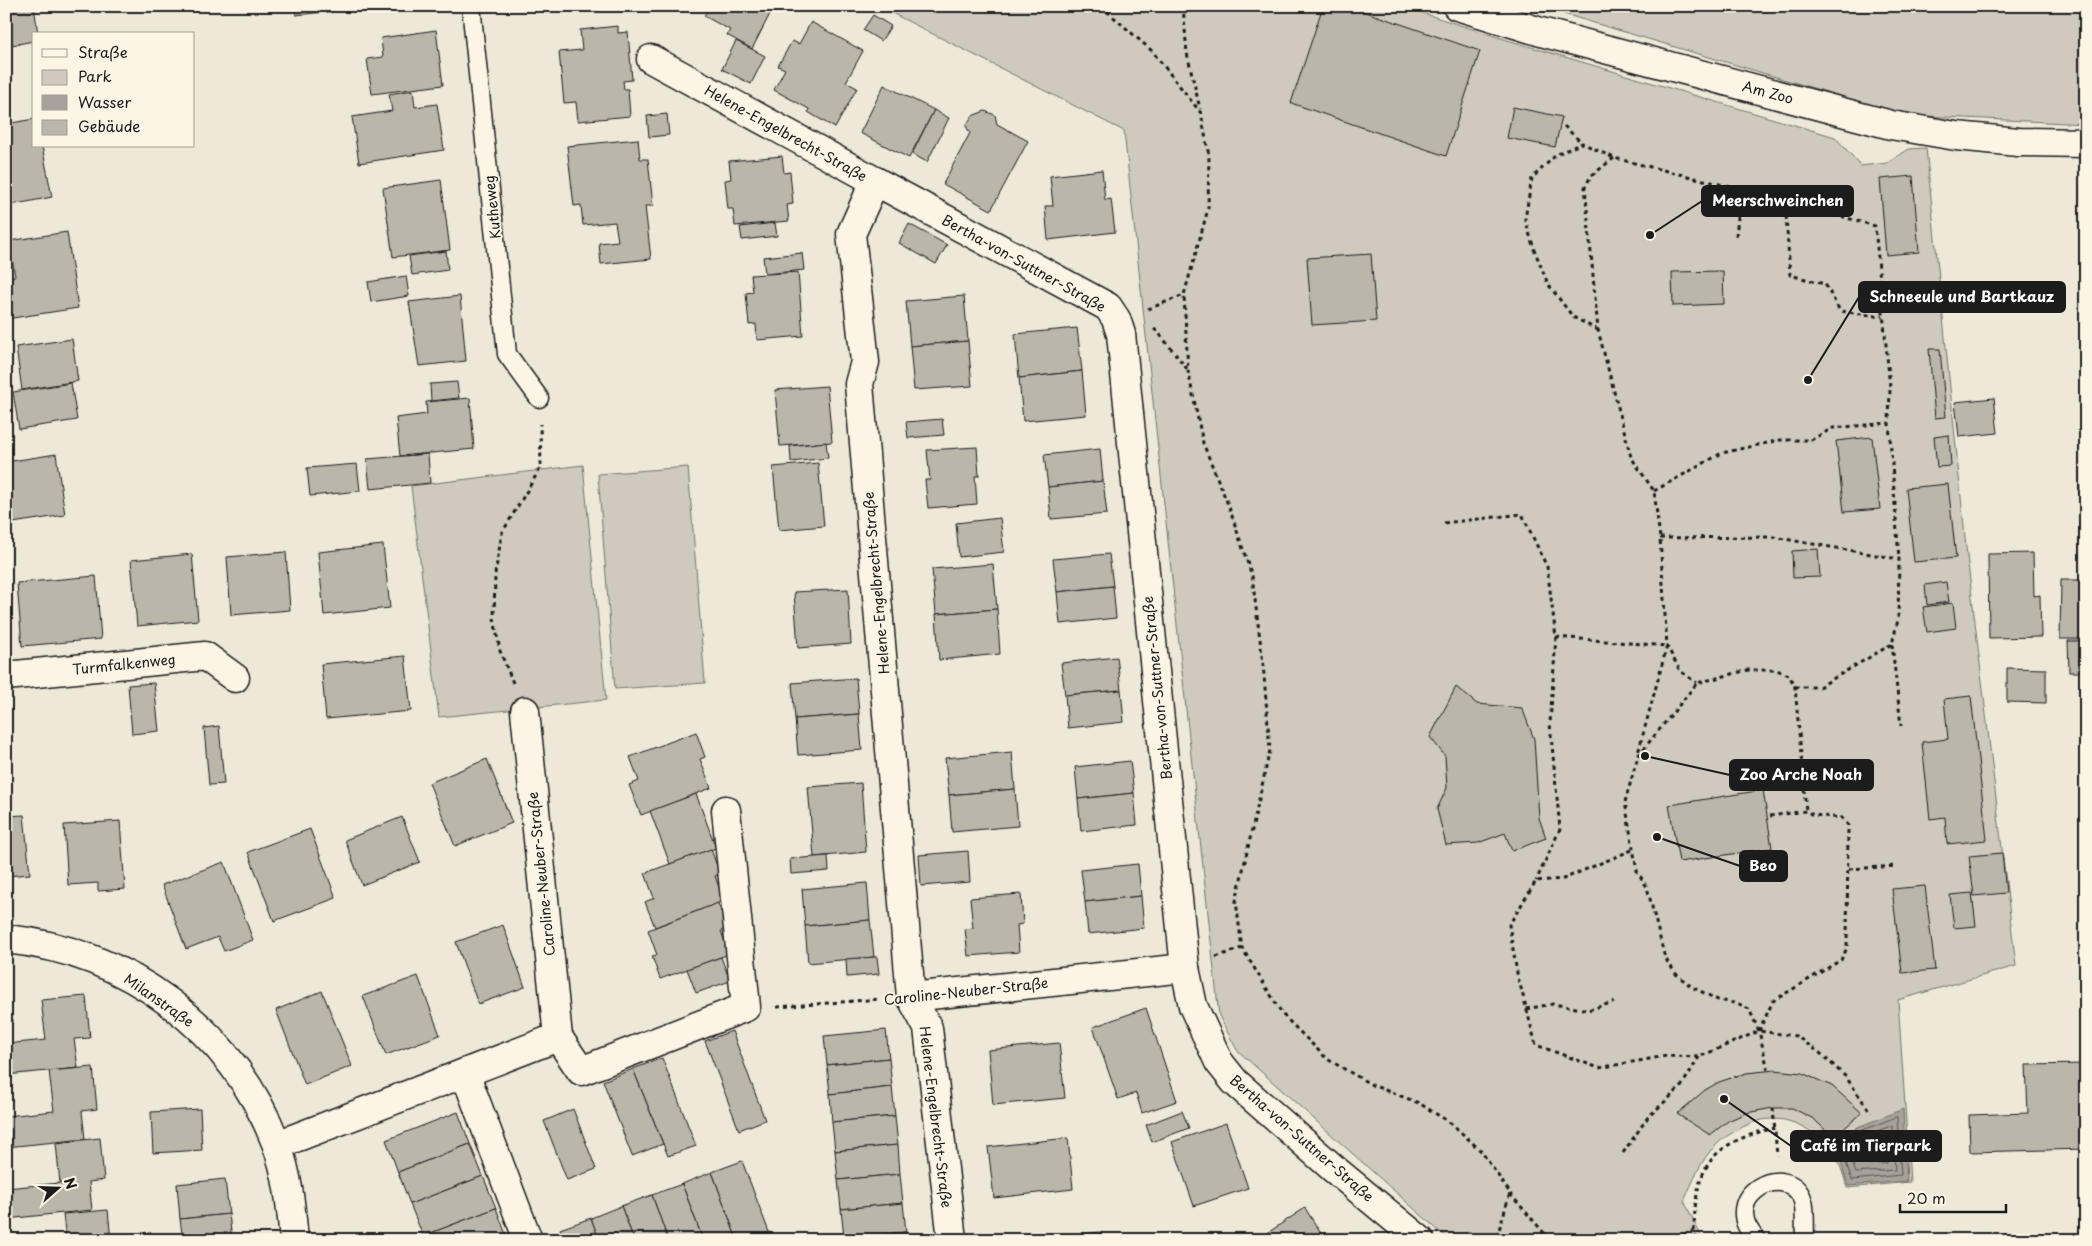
<svg xmlns="http://www.w3.org/2000/svg" width="2092" height="1246" font-family="'Playpen Sans',sans-serif">
<style>
.green{fill:#cfcabd;stroke:#76736c}
.water{fill:#a7a299;stroke:#6f6c67}
.lines{fill:none;stroke-linecap:round;stroke-linejoin:round}
.shore{stroke:#54524e;stroke-width:1}
.building{fill:#bab6aa;stroke:#1c1c1c}
.lane-casing{stroke:#1c1c1c;stroke-width:21}
.street-casing{stroke:#1c1c1c;stroke-width:31}
.path{stroke:#1c1c1c;stroke-width:3;stroke-dasharray:4 4;stroke-linecap:butt}
.lane{stroke:#fcf5e5;stroke-width:18}
.street{stroke:#fcf5e5;stroke-width:28}
.labels{text-anchor:middle;dominant-baseline:central;stroke-width:4;stroke-linejoin:round;paint-order:stroke}
.street-label{font-size:14px;fill:#1c1c1c;stroke:#fcf5e5}
.leader{fill:none;stroke:#1c1c1c;stroke-width:2}
.callout-dot{fill:#1c1c1c;stroke:#fcf5e5;stroke-width:2}
.callout{fill:#1c1c1c;stroke:#1c1c1c;stroke-width:2}
.callout-label{font-size:15px;text-anchor:middle;font-weight:bold;fill:#fff}
</style>
<rect width="100%" height="100%" fill="#eee8d9"/>
<filter id="ink" filterUnits="userSpaceOnUse"><feTurbulence type="fractalNoise" baseFrequency=".02" numOctaves="2"/><feDisplacementMap in="SourceGraphic" scale="10" xChannelSelector="R" yChannelSelector="G"/><feConvolveMatrix kernelMatrix="1 2 1 2 8 2 1 2 1" color-interpolation-filters="sRGB"/></filter>
<g filter="url(#ink)">
<g class="green">
<path d="M878 6H1401L1494 36 1835 137 1861 166 1887 163 1909 149 1926 148 1966 547 2016 966 1898 1000 1910 1182 1847 1188C1845 1180 1843 1173 1840 1166 1830 1142 1801 1119 1774 1119 1755 1118 1730 1132 1716 1145 1700 1160 1693 1182 1684 1201L1703 1240H1449L1237 1050 1219 1016 1124 131Z"/>
<path d="M1537 6H2086V124L1904 115Z"/>
<path d="M583 465 606 700 439 717 411 486Z"/>
<path d="M688 467 705 683 615 689 598 474Z"/>
</g>
<path class="water" d="M1903 1109 1907 1181 1848 1186 1841 1162 1829 1146 1858 1127Z"/>
<g class="lines">
<g class="shore">
<path d="M1897 1117 1901 1175 1852 1180 1845 1160 1837 1146 1861 1131Z"/>
<path d="M1892 1126 1895 1170 1856 1173 1847 1148 1864 1136Z"/>
<path d="M1885 1136 1887 1163 1862 1165 1857 1150Z"/>
</g>
</g>
<g class="building">
<path d="M6 6H34L38 34H34V41L6 46Z"/>
<path d="M295 6H332L333 11 296 15Z"/>
<path d="M709 6H774L752 49 727 35 730 30 704 16Z"/>
<path d="M1323 6H1348L1480 51 1446 156 1291 103Z"/>
<path d="M873 15 891 26 881 41 863 30Z"/>
<path d="M811 22 863 51 846 82 857 88 835 128 808 112 809 109 774 90 785 69 778 66 792 41 799 44Z"/>
<path d="M618 26V33L628 32 632 80 623 81 624 89H628L630 116 578 121 576 102 564 103 559 52 582 50 580 30Z"/>
<path d="M436 30 443 85 372 94 367 59 383 57 381 38Z"/>
<path d="M736 41 765 56 751 84 722 69Z"/>
<path d="M884 85 934 110 909 158 860 133Z"/>
<path d="M413 90 415 107 437 104 444 150 359 163 352 117 392 111 389 94Z"/>
<path d="M1513 107 1562 117 1555 147 1507 138Z"/>
<path d="M934 110 949 118 927 162 912 154Z"/>
<path d="M985 111 995 115 997 124 1028 141 991 210 943 184 970 133 966 126 972 116Z"/>
<path d="M667 114 669 135 649 137 647 116Z"/>
<path d="M34 119V146H42L52 197 6 206V124Z"/>
<path d="M638 139 640 159H648L653 206H645L651 259 601 264 599 243 618 241 615 222 583 225 581 205 574 206 567 146Z"/>
<path d="M782 156 784 173 790 172 793 204 787 205 789 221 735 226 733 209H728L725 180 731 179 729 161Z"/>
<path d="M1102 170 1105 200 1111 199 1115 232 1048 240 1045 206H1053L1050 176Z"/>
<path d="M1913 176 1919 252 1886 255 1880 179Z"/>
<path d="M441 180 450 250 393 257 383 188Z"/>
<path d="M775 223 777 236 742 240 740 227Z"/>
<path d="M909 224 947 245 936 264 899 243Z"/>
<path d="M67 232 78 308 6 319V277L15 276 9 241Z"/>
<path d="M446 251 448 270 412 275 409 256Z"/>
<path d="M802 253 804 270 765 274 763 257Z"/>
<path d="M1371 254 1376 321 1312 325 1307 258Z"/>
<path d="M1723 271 1724 304 1673 306 1672 272Z"/>
<path d="M798 272 803 336 757 340 756 324 749 325 746 293 753 292 751 275Z"/>
<path d="M406 276 409 296 371 302 368 282Z"/>
<path d="M460 296 466 361 419 366 409 302Z"/>
<path d="M964 296 968 341 910 346 906 301Z"/>
<path d="M1077 328 1082 371 1019 378 1015 334Z"/>
<path d="M72 339 78 381 22 390 16 347Z"/>
<path d="M968 341 972 386 914 390 910 346Z"/>
<path d="M1929 349H1940L1946 417 1935 418Z"/>
<path d="M1082 371 1086 415 1023 421 1019 378Z"/>
<path d="M457 382 459 398 431 401 430 384Z"/>
<path d="M71 383 77 420 19 429 13 392Z"/>
<path d="M827 386 832 442 780 446 775 390Z"/>
<path d="M470 398 474 449 400 456 396 418 427 414 426 402Z"/>
<path d="M1994 398 1998 433 1959 437 1955 402Z"/>
<path d="M942 419 944 435 908 438 906 422Z"/>
<path d="M1949 435 1951 466 1937 467 1934 437Z"/>
<path d="M1872 437 1880 509 1844 512 1836 441Z"/>
<path d="M826 442 828 458 791 462 790 446Z"/>
<path d="M977 447 979 476H975L977 504 928 508 925 480H930L927 450Z"/>
<path d="M1100 449 1103 481 1048 487 1044 455Z"/>
<path d="M56 454 65 515 6 524V462Z"/>
<path d="M428 454 430 483 370 489 367 459Z"/>
<path d="M818 463 824 526 779 530 773 467Z"/>
<path d="M357 464 360 491 310 496 307 468Z"/>
<path d="M1103 481 1107 514 1051 519 1048 487Z"/>
<path d="M1948 484 1956 558 1914 562 1906 488Z"/>
<path d="M2080 486H2086V520H2081Z"/>
<path d="M1000 518 1004 552 959 557 956 523Z"/>
<path d="M383 545 390 608 324 615 318 552Z"/>
<path d="M1818 549 1820 577 1793 578 1792 551Z"/>
<path d="M286 552 290 610 231 615 227 557Z"/>
<path d="M2033 553 2034 596 2040 595 2041 637 1989 638 1988 554Z"/>
<path d="M192 554 198 620 137 626 131 560Z"/>
<path d="M1109 554 1113 586 1057 592 1053 559Z"/>
<path d="M993 564 997 609 936 614 932 569Z"/>
<path d="M96 576 101 639 22 646 17 583Z"/>
<path d="M2061 580H2086V639H2060Z"/>
<path d="M1946 582 1949 602 1927 605 1925 585Z"/>
<path d="M1113 586 1116 618 1060 624 1057 592Z"/>
<path d="M848 589 851 644 798 648 794 592Z"/>
<path d="M1953 603 1956 628 1927 632 1923 607Z"/>
<path d="M997 609 1000 654 939 660 936 614Z"/>
<path d="M2068 641H2086V672H2069Z"/>
<path d="M405 656 411 711 326 719 321 664Z"/>
<path d="M1117 657 1121 690 1065 695 1061 663Z"/>
<path d="M2007 668 2046 669V703L2007 702Z"/>
<path d="M856 678 859 714 795 719 792 683Z"/>
<path d="M154 683 159 731 132 734 128 685Z"/>
<path d="M1456 687 1477 704 1522 708 1534 739 1539 818 1546 838 1512 851 1505 833 1478 843 1446 845 1437 809 1447 788 1445 756 1430 737Z"/>
<path d="M1121 690 1124 722 1068 728 1065 695Z"/>
<path d="M1971 696 1987 840 1947 844 1945 817 1930 819 1922 742 1948 739 1944 699Z"/>
<path d="M859 714 862 750 798 755 795 719Z"/>
<path d="M219 726 224 784 209 785 204 728Z"/>
<path d="M696 732 705 757 700 759 711 788 641 815 629 785 639 781 630 757Z"/>
<path d="M1012 752 1015 789 949 795 945 758Z"/>
<path d="M487 759 512 823 455 846 429 783Z"/>
<path d="M1130 761 1134 793 1078 799 1075 767Z"/>
<path d="M861 783 866 852 814 857 808 787Z"/>
<path d="M1015 789 1018 826 952 832 949 795Z"/>
<path d="M1763 790 1772 848 1679 862 1669 805Z"/>
<path d="M1134 793 1137 825 1081 831 1078 799Z"/>
<path d="M696 794 716 848 670 864 650 811Z"/>
<path d="M24 815 30 874 6 876V816Z"/>
<path d="M402 817 420 862 362 885 345 840Z"/>
<path d="M120 821 125 889 98 891V883L68 885 64 825Z"/>
<path d="M310 829 336 898 274 921 248 852Z"/>
<path d="M711 849 720 875 715 876 724 901 655 927 645 902 654 898 645 873Z"/>
<path d="M968 851 970 882 921 886 919 855Z"/>
<path d="M2002 853 2006 893 1974 896 1969 856Z"/>
<path d="M828 856 829 871 791 874 790 859Z"/>
<path d="M224 862 253 940 224 951 218 937 186 949 162 885Z"/>
<path d="M1138 864 1141 896 1085 902 1081 870Z"/>
<path d="M867 883 870 920 805 926 802 889Z"/>
<path d="M1925 886 1935 970 1902 973 1892 889Z"/>
<path d="M1972 893 1976 926 1954 928 1950 895Z"/>
<path d="M1021 894 1023 924 1017 925 1019 952 968 956 965 929 973 928 970 898Z"/>
<path d="M1141 896 1144 928 1088 934 1085 902Z"/>
<path d="M718 903 727 928 721 931 729 954 660 979 652 956 657 955 648 930Z"/>
<path d="M870 920 874 957 808 963 805 926Z"/>
<path d="M503 925 525 987 478 1004 456 942Z"/>
<path d="M721 957 730 981 696 993 687 969Z"/>
<path d="M874 957H877L879 974 847 977 846 959Z"/>
<path d="M418 976 440 1035 386 1055 363 996Z"/>
<path d="M322 991 352 1066 305 1085 276 1010Z"/>
<path d="M86 996 90 1038 74 1039 78 1068 6 1075V1044L46 1040 41 1000Z"/>
<rect x="2083" y="996" width="3" height="22"/>
<path d="M1146 1008 1177 1101 1142 1113 1136 1093 1118 1099 1093 1027Z"/>
<rect x="2083" y="1018" width="3" height="29"/>
<path d="M886 1030 889 1058 827 1065 824 1036Z"/>
<path d="M732 1031 765 1120 739 1130 705 1041Z"/>
<path d="M1059 1043 1065 1098 993 1105 988 1050Z"/>
<path d="M662 1058 696 1146 668 1156 633 1069Z"/>
<path d="M889 1058 892 1087 830 1094 827 1065Z"/>
<path d="M2086 1064V1149L1970 1152 1969 1115 2028 1113 2026 1065Z"/>
<path d="M93 1067 97 1109 82 1111 85 1139 6 1147V1116L54 1111 49 1071Z"/>
<path d="M633 1069 663 1144 632 1156 603 1081Z"/>
<path d="M1775 1070 1802 1073 1832 1086 1862 1113 1833 1138 1814 1119 1792 1108H1773L1746 1113 1728 1121 1710 1135 1677 1114 1705 1090 1719 1082 1746 1073Z"/>
<path d="M892 1087 895 1116 832 1122 830 1094Z"/>
<path d="M200 1109 202 1150 153 1153 151 1112Z"/>
<path d="M573 1109 596 1169 567 1180 544 1121Z"/>
<path d="M1182 1111 1189 1128 1152 1142 1146 1125Z"/>
<path d="M458 1112 470 1144 398 1172 386 1140Z"/>
<path d="M895 1116 898 1145 835 1151 832 1122Z"/>
<path d="M1226 1123 1248 1188 1194 1206 1172 1142Z"/>
<path d="M100 1138 104 1180 89 1182 92 1210 6 1219V1188L60 1183 56 1143Z"/>
<path d="M1068 1138 1073 1189 994 1198 988 1147Z"/>
<path d="M470 1144 483 1176 410 1204 398 1172Z"/>
<path d="M898 1145 900 1174 838 1180 835 1151Z"/>
<path d="M742 1161 772 1240H737L712 1172Z"/>
<path d="M712 1172 737 1240H703L682 1184Z"/>
<path d="M900 1174 903 1203 841 1209 838 1180Z"/>
<path d="M483 1176 496 1208 423 1236 410 1204Z"/>
<path d="M225 1179 229 1214 180 1219 177 1184Z"/>
<path d="M682 1184 703 1240H668L652 1195Z"/>
<path d="M652 1195 668 1240H634L621 1206Z"/>
<path d="M903 1203 906 1232 844 1238 841 1209Z"/>
<path d="M621 1206 634 1240H599L591 1218Z"/>
<path d="M496 1208 508 1240H425L423 1236Z"/>
<path d="M1305 1208 1325 1240H1257Z"/>
<path d="M108 1210 111 1240H66L63 1214Z"/>
<path d="M229 1214 232 1240H183L180 1219Z"/>
<path d="M591 1218 599 1240H564L560 1229Z"/>
<path d="M906 1232 907 1240H844V1238Z"/>
<path d="M1101 1232V1240H1019Z"/>
</g>
<g class="lines">
<defs>
<g id="lane">
<path d="M471 6 507 354 539 398"/>
<path d="M1757 1240C1714 1195 1790 1158 1803 1201 1806 1212 1804 1228 1805 1240"/>
</g>
<g id="street">
<path d="M1457 6 1541 32 1891 125 1956 136 2018 142 2086 143"/>
<path d="M651 59 875 181 851 234 865 362 859 384 911 997 928 1028 952 1240"/>
<path d="M875 181 1108 307 1116 319 1121 334 1185 968 1193 1006 1219 1062 1235 1082 1334 1169 1420 1240"/>
<path d="M6 676 205 656 235 678"/>
<path d="M525 711 558 1037"/>
<path d="M6 939C127 951 232 1029 276 1143 288 1174 291 1207 294 1240"/>
<path d="M911 997 1185 968"/>
<path d="M465 1073 528 1240"/>
<path d="M277 1145 558 1037 581 1071 746 1007 726 810"/>
</g>
</defs>
<use href="#lane" class="lane-casing"/>
<use href="#street" class="street-casing"/>
<g class="path">
<path d="M1101 6 1152 51 1201 113 1209 156 1208 209 1184 295 1188 371 1203 443 1229 507 1252 576 1263 663 1270 750 1236 901 1242 948 1283 1015 1327 1059 1372 1085 1419 1103 1452 1124 1481 1151 1510 1193 1496 1240"/>
<path d="M1183 6 1187 53 1200 109"/>
<path d="M1564 126 1582 143"/>
<path d="M1614 158 1591 176 1585 187 1598 330 1631 457 1654 491 1660 538 1667 646 1680 671 1697 683"/>
<path d="M1785 200 1790 275 1825 284 1840 311 1883 317"/>
<path d="M1736 236 1741 190"/>
<path d="M1148 309 1184 295"/>
<path d="M1154 329 1158 332 1188 370"/>
<path d="M1598 330 1573 317 1548 284 1534 249 1525 219 1532 178 1556 155 1582 143 1614 158 1785 200 1875 226 1890 388 1889 423 1899 559 1898 620 1892 644 1819 687H1795"/>
<path d="M1654 491 1722 453 1780 440H1811L1833 428 1889 423"/>
<path d="M1444 523 1522 514 1547 567 1556 637 1550 724 1560 829 1536 881"/>
<path d="M1660 538 1773 537 1899 559"/>
<path d="M1556 637 1667 646 1638 753"/>
<path d="M1892 644 1901 726"/>
<path d="M513 683 500 651 494 618 495 574 502 533 541 467 540 424"/>
<path d="M1632 850 1563 879 1536 881 1509 925 1517 973 1536 1045 1599 1068 1666 1056 1699 1057 1759 1031 1796 1036 1820 1053 1846 1077 1871 1113"/>
<path d="M1849 869 1895 866"/>
<path d="M1216 957 1242 948"/>
<path d="M777 1007 880 999"/>
<path d="M1526 1009 1553 1004 1588 1010 1614 1002"/>
<path d="M1759 1031 1773 1001 1841 960 1847 948 1848 825 1842 818 1813 815 1806 811 1770 816"/>
<path d="M1768 1070 1759 1031 1749 1009 1739 1004 1718 1000 1692 987 1676 974 1665 958 1647 887 1637 871 1625 802 1638 756 1697 683 1748 670H1777L1789 675 1795 687 1806 811"/>
<path d="M1773 1108 1777 1156"/>
<path d="M1623 1153 1648 1117 1681 1087 1699 1057"/>
<path d="M1510 1194 1545 1234"/>
<path d="M1694 1231C1695 1165 1711 1143 1775 1128"/>
<path d="M1518 1240 1545 1234 1557 1240"/>
<path d="M1668 1240 1694 1231 1697 1240"/>
</g>
<use href="#lane" class="lane"/>
<use href="#street" class="street"/>
</g>
</g>
<g class="labels">
<g class="street-label">
<text transform="translate(1768 92) rotate(15)">Am Zoo</text>
<text transform="translate(786 133) rotate(29)">Helene-Engelbrecht-Straße</text>
<text transform="translate(492 207) rotate(-96)">Kutheweg</text>
<text transform="translate(1024 263) rotate(29)">Bertha-von-Suttner-Straße</text>
<text transform="translate(876 583) rotate(-95)">Helene-Engelbrecht-Straße</text>
<text transform="translate(124 664) rotate(-6)">Turmfalkenweg</text>
<text transform="translate(1157 688) rotate(-96)">Bertha-von-Suttner-Straße</text>
<text transform="translate(541 874) rotate(-96)">Caroline-Neuber-Straße</text>
<text transform="translate(966 991) rotate(-6)">Caroline-Neuber-Straße</text>
<text transform="translate(159 1000) rotate(35)">Milanstraße</text>
<text transform="translate(936 1117) rotate(83)">Helene-Engelbrecht-Straße</text>
<text transform="translate(1302 1138) rotate(41)">Bertha-von-Suttner-Straße</text>
</g>
</g>
<path class="leader" d="M1650 235L1702 201M1808 380L1859 297M1645 756L1730 775M1657 837L1740 866M1724 1099L1791 1146"/>
<g class="callout-dot">
<circle cx="1650" cy="235" r="5"/>
<circle cx="1808" cy="380" r="5"/>
<circle cx="1645" cy="756" r="5"/>
<circle cx="1657" cy="837" r="5"/>
<circle cx="1724" cy="1099" r="5"/>
</g>
<g class="callout">
<rect x="1702" y="186" width="151" height="30" rx="5"/>
<rect x="1859" y="282" width="206" height="30" rx="5"/>
<rect x="1730" y="760" width="143" height="30" rx="5"/>
<rect x="1740" y="851" width="47" height="30" rx="5"/>
<rect x="1791" y="1131" width="150" height="30" rx="5"/>
</g>
<g class="callout-label">
<text x="1778" y="206">Meerschweinchen</text>
<text x="1962" y="302">Schneeule und Bartkauz</text>
<text x="1801" y="780">Zoo Arche Noah</text>
<text x="1763" y="871">Beo</text>
<text x="1866" y="1151">Café im Tierpark</text>
</g>
<rect width="2092" height="1246" fill="none" stroke="#fcf5e5" stroke-width="25"/>
<rect x="12" y="12" width="2067" height="1221" fill="none" stroke="#1c1c1c" stroke-width="2" filter="url(#ink)"/>
<rect x="32" y="32" width="162" height="115" fill="#fcf5e5" stroke="#a29e95"/>
<rect x="42" y="49" width="25" height="8" fill="#fcf5e5" stroke="#a29e95"/>
<text x="78" y="58" font-size="15" fill="#1c1c1c">Straße</text>
<rect x="42" y="70" width="25" height="15" fill="#cfcabd" stroke="#a29e95"/>
<text x="78" y="82" font-size="15" fill="#1c1c1c">Park</text>
<rect x="42" y="95" width="25" height="15" fill="#a7a299" stroke="#a29e95"/>
<text x="78" y="108" font-size="15" fill="#1c1c1c">Wasser</text>
<rect x="42" y="120" width="25" height="15" fill="#bab6aa" stroke="#a29e95"/>
<text x="78" y="132" font-size="15" fill="#1c1c1c">Gebäude</text>
<g transform="translate(58 1188) rotate(70)" stroke="#fcf5e5" stroke-width="4" paint-order="stroke">
<path d="M0-4L9 19L0 12L-9 19Z" fill="#1c1c1c"/>
<text y="-8" font-size="14" font-weight="bold" text-anchor="middle" fill="#1c1c1c">N</text>
</g>
<path d="M1900 1204v8h106v-8" fill="none" stroke="#1c1c1c" stroke-width="2.5"/>
<text x="1907" y="1204" font-size="15" fill="#1c1c1c" stroke="#fcf5e5" stroke-width="4" paint-order="stroke">20 m</text>
</svg>
